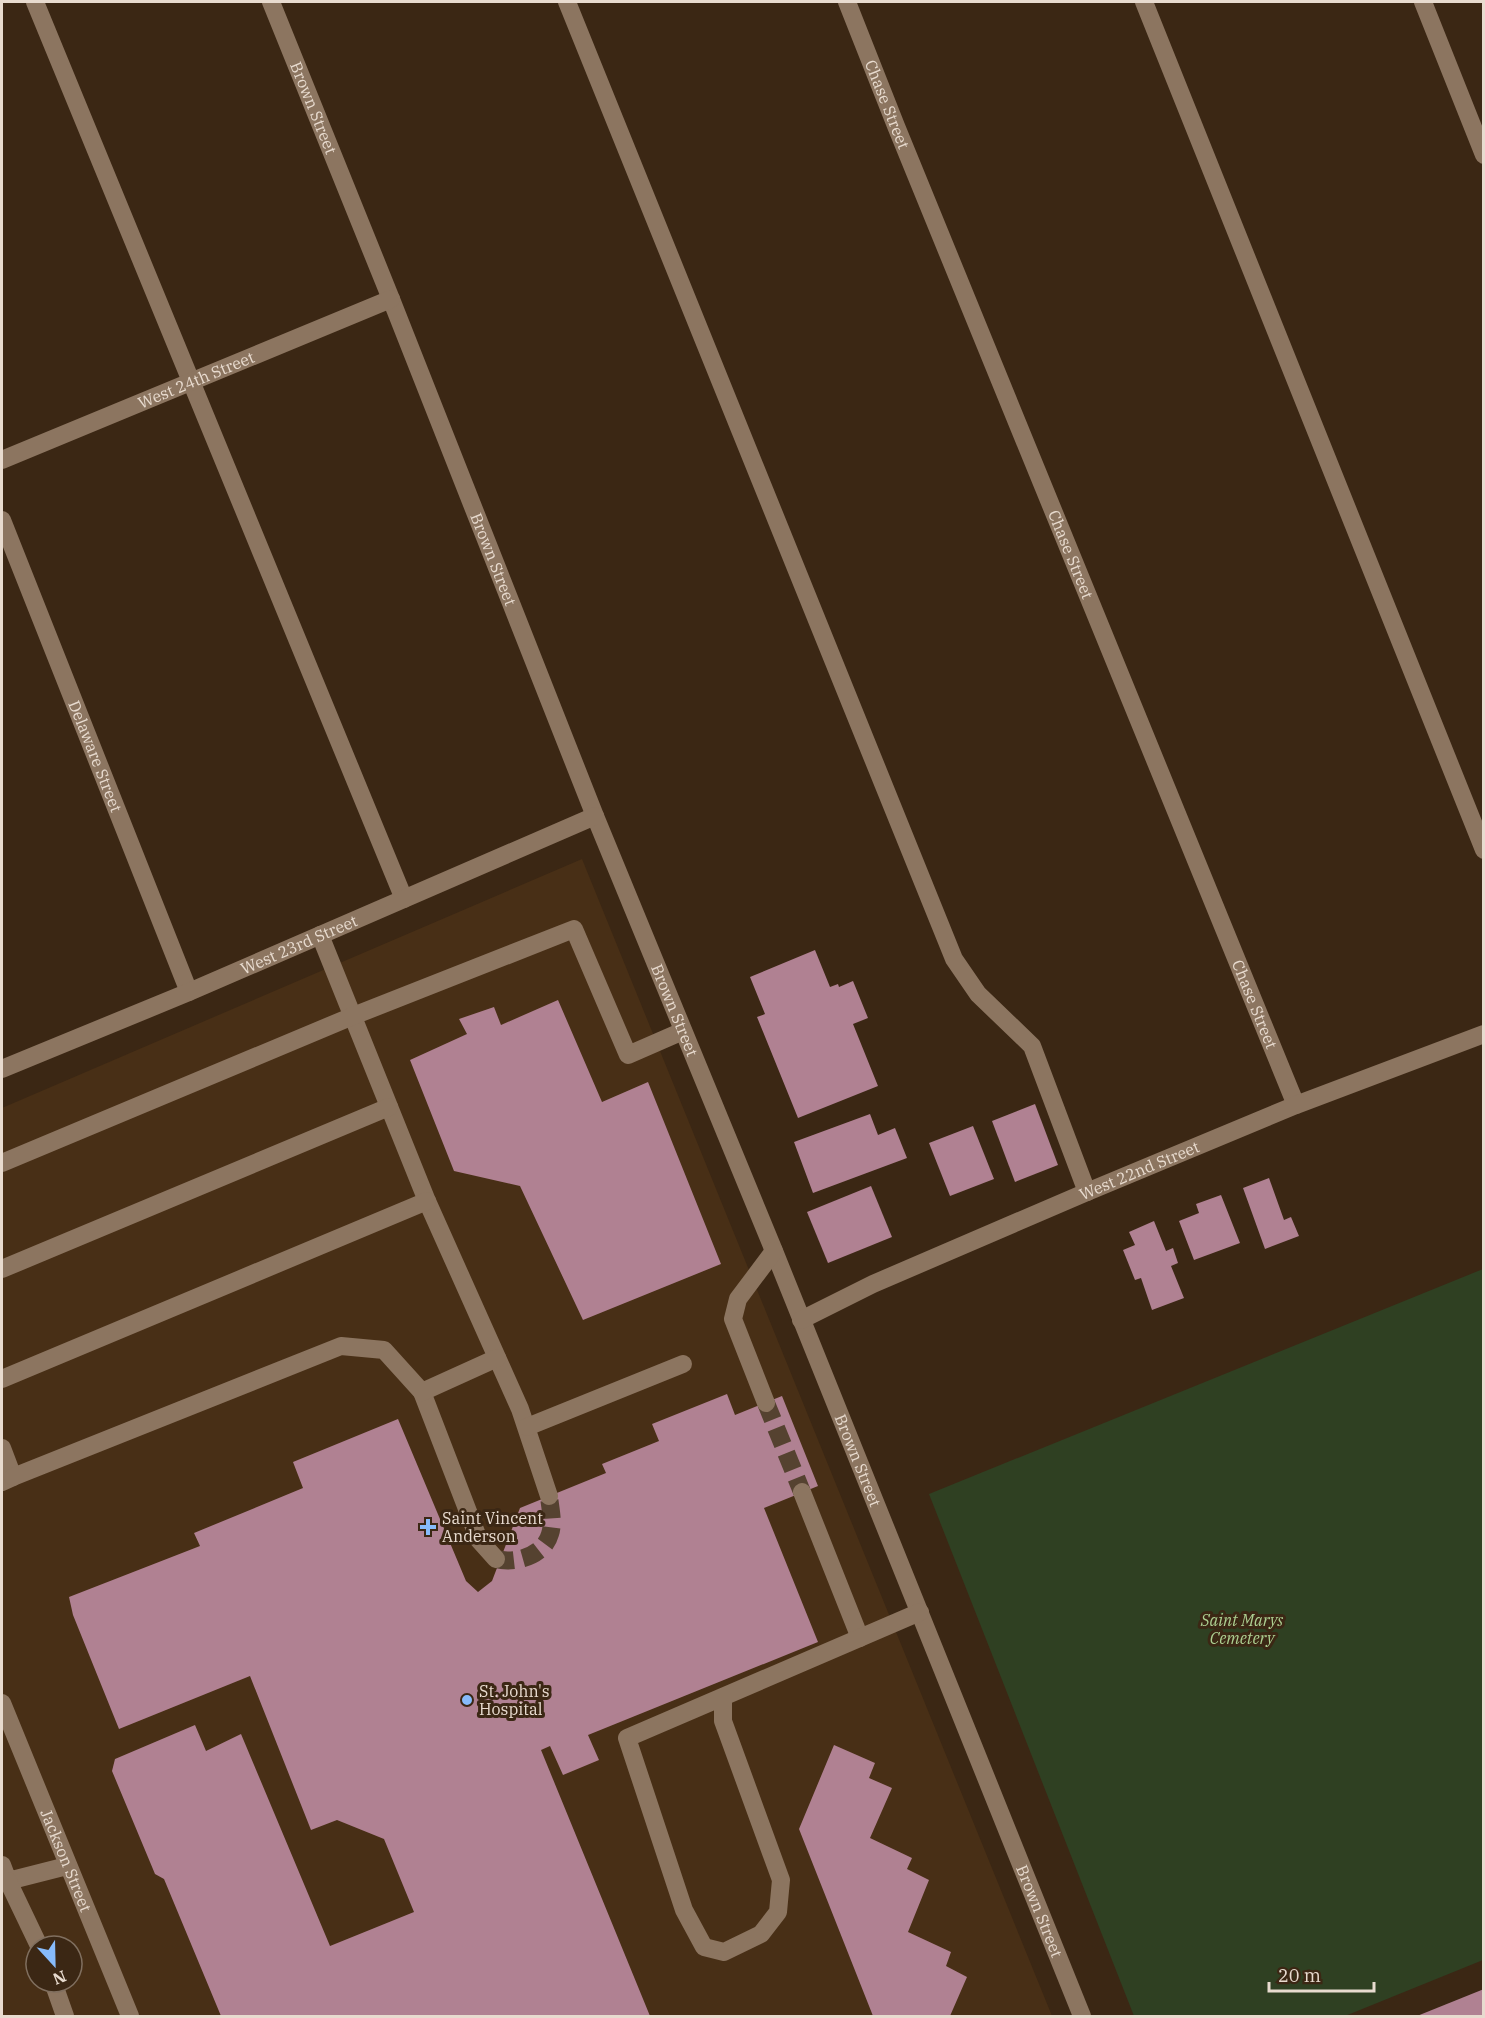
<svg xmlns="http://www.w3.org/2000/svg" width="1485" height="2018" font-family="'IBM Plex Serif',serif">
<style>
.built{fill:#482f16;fill-rule:evenodd}
.green{fill:#2f4022}
.building{fill:#b08192}
.lines{fill:none;stroke-linecap:round;stroke-linejoin:round}
.minor-tunnel{stroke:#554230;stroke-width:18;stroke-dasharray:18 9;stroke-linecap:butt}
.minor{stroke:#8c7560;stroke-width:18}
.poi-dot{fill:#87bbfb;stroke:#3b2714;stroke-width:2}
.labels{text-anchor:middle;dominant-baseline:central;stroke-width:6;stroke-linejoin:round;paint-order:stroke}
.street-label{font-size:16px;fill:#e8dbcf;stroke:#3b2714}
.poi-label{font-size:16px;fill:#e8dbcf;stroke:#3b2714;text-anchor:start}
.park-label{font-size:16px;font-style:italic;fill:#accf91;stroke:#3b2714}
</style>
<rect width="100%" height="100%" fill="#3b2714"/>
<path class="built" d="M582 859 1052 2016H2V1108ZM36 1946H72V1982H36Z"/>
<path class="green" d="M1483 1269V1960L1345 2016H1134L929 1494Z"/>
<g class="building">
<path d="M815 950 830 987 838 984 839 987 853 981 868 1018 853 1024 878 1086 798 1118 757 1017 765 1014 750 977Z"/>
<path d="M558 1000 602 1102 648 1082 721 1264 583 1320 520 1186 454 1171 410 1060 467 1034 459 1019 494 1007 501 1025Z"/>
<path d="M1035 1104 1058 1165 1015 1182 992 1121Z"/>
<path d="M870 1114 878 1135 895 1128 907 1158 813 1193 794 1142Z"/>
<path d="M973 1126 994 1179 950 1196 929 1143Z"/>
<path d="M1269 1178 1284 1220 1291 1217 1299 1236 1265 1249 1243 1188Z"/>
<path d="M871 1186 892 1237 828 1263 807 1212Z"/>
<path d="M1221 1195 1240 1243 1194 1260 1179 1221 1199 1213 1196 1204Z"/>
<path d="M1154 1221 1166 1251 1173 1248 1178 1263 1171 1266 1184 1298 1152 1310 1141 1278 1135 1280 1123 1250 1135 1245 1129 1232Z"/>
<path d="M727 1394 735 1415 782 1396 818 1486 764 1508 818 1642 588 1735 599 1760 563 1775 550 1746 541 1750 650 2016H221L164 1879 155 1874 112 1771 115 1759 195 1725 206 1751 241 1734 330 1946 414 1912 384 1839 337 1820 311 1830 250 1676 119 1729 73 1615 69 1597 200 1546 194 1533 303 1488 293 1462 398 1419 466 1581 478 1592 492 1581 520 1508 606 1473 602 1464 659 1441 652 1424Z"/>
<path d="M834 1745 875 1763 869 1778 892 1788 870 1838 912 1858 907 1869 929 1880 908 1932 951 1952 946 1966 967 1977 950 2016H873L799 1829Z"/>
<path d="M1484 1989V2016H1417Z"/>
</g>
<g class="lines">
<g class="minor-tunnel">
<path d="M766 1403 802 1492"/>
<path d="M496 1559C515 1564 544 1556 550 1534 554 1522 550 1508 549 1496"/>
</g>
<g class="minor">
<path d="M35 2 404 899"/>
<path id="s1" d="M271 2 391 299 595 816 774 1251 1082 2016"/>
<path d="M567 2 954 959 978 994 1032 1046 1087 1192"/>
<path id="s2" d="M847 2 896 126 1296 1105"/>
<path d="M1144 2 1484 850"/>
<path d="M1423 2 1484 155"/>
<path id="s3" d="M2 460 391 299"/>
<path id="s4" d="M2 520 189 992"/>
<path d="M320 935 427 1201 520 1409 549 1496"/>
<path id="s5" d="M2 1069 189 992 595 816"/>
<path d="M2 1163 353 1016 574 929 628 1055 683 1031"/>
<path d="M2 1269 389 1107"/>
<path id="s6" d="M801 1320 873 1284 1087 1192 1296 1105 1484 1034"/>
<path d="M2 1379 427 1201"/>
<path d="M422 1392 479 1540 496 1559"/>
<path d="M766 1403 733 1319 738 1299 774 1251"/>
<path d="M527 1427 683 1364"/>
<path d="M2 1448 13 1477 2 1482"/>
<path d="M13 1477 341 1346 384 1350 422 1392 497 1358"/>
<path d="M802 1492 860 1638"/>
<path d="M723 1697V1721L781 1880 778 1912 761 1934 724 1952 704 1947 684 1910 627 1738 920 1612"/>
<path id="s7" d="M2 1703 130 2016"/>
<path d="M2 1865 8 1881 67 1866"/>
<path d="M2 1881H8L39 1946"/>
<path d="M53 1982 65 2016"/>
</g>
</g>
<g class="poi-dot">
<path d="M425 1518h6v6h6v6h-6v6h-6v-6h-6v-6h6z"/>
<circle cx="467" cy="1700" r="6"/>
</g>
<g class="labels">
<g class="street-label">
<text stroke="none"><textPath href="#s2" startOffset="110">Chase Street</textPath></text>
<text stroke="none"><textPath href="#s1" startOffset="114">Brown Street</textPath></text>
<text stroke="none"><textPath href="#s3" startOffset="210">West 24th Street</textPath></text>
<text stroke="none"><textPath href="#s2" startOffset="596">Chase Street</textPath></text>
<text stroke="none"><textPath href="#s1" startOffset="600">Brown Street</textPath></text>
<text stroke="none"><textPath href="#s4" startOffset="254">Delaware Street</textPath></text>
<text stroke="none"><textPath href="#s5" startOffset="322">West 23rd Street</textPath></text>
<text stroke="none"><textPath href="#s2" startOffset="1082">Chase Street</textPath></text>
<text stroke="none"><textPath href="#s1" startOffset="1086">Brown Street</textPath></text>
<text stroke="none"><textPath href="#s6" startOffset="370">West 22nd Street</textPath></text>
<text stroke="none"><textPath href="#s1" startOffset="1572">Brown Street</textPath></text>
<text stroke="none"><textPath href="#s7" startOffset="170">Jackson Street</textPath></text>
<text stroke="none"><textPath href="#s1" startOffset="2058">Brown Street</textPath></text>
</g>
<g class="poi-label">
<text x="442" y="1518">Saint Vincent<tspan x="442" dy="18">Anderson</tspan></text>
<text x="479" y="1691">St. John's<tspan x="479" dy="18">Hospital</tspan></text>
</g>
<g class="park-label">
<text x="1242" y="1620">Saint Marys<tspan x="1242" dy="18">Cemetery</tspan></text>
</g>
</g>
<rect width="1485" height="2018" fill="none" stroke="#e8dbcf" stroke-width="6"/>
<g transform="translate(54 1964) rotate(158)"><circle r="28" fill="#3b2714" stroke="#806f5f" stroke-width="1.5"/>
<path d="M0-4.5L10 22L0 15L-10 22Z" fill="#87bbfb"/>
<text y="-9" font-size="16" font-weight="bold" text-anchor="middle" fill="#e8dbcf">N</text>
</g>
<path d="M1269 1982v9h105v-9" fill="none" stroke="#e8dbcf" stroke-width="3"/>
<text x="1278" y="1982" font-size="18" fill="#e8dbcf" stroke="#3b2714" stroke-width="4.5" paint-order="stroke">20 m</text>
</svg>
